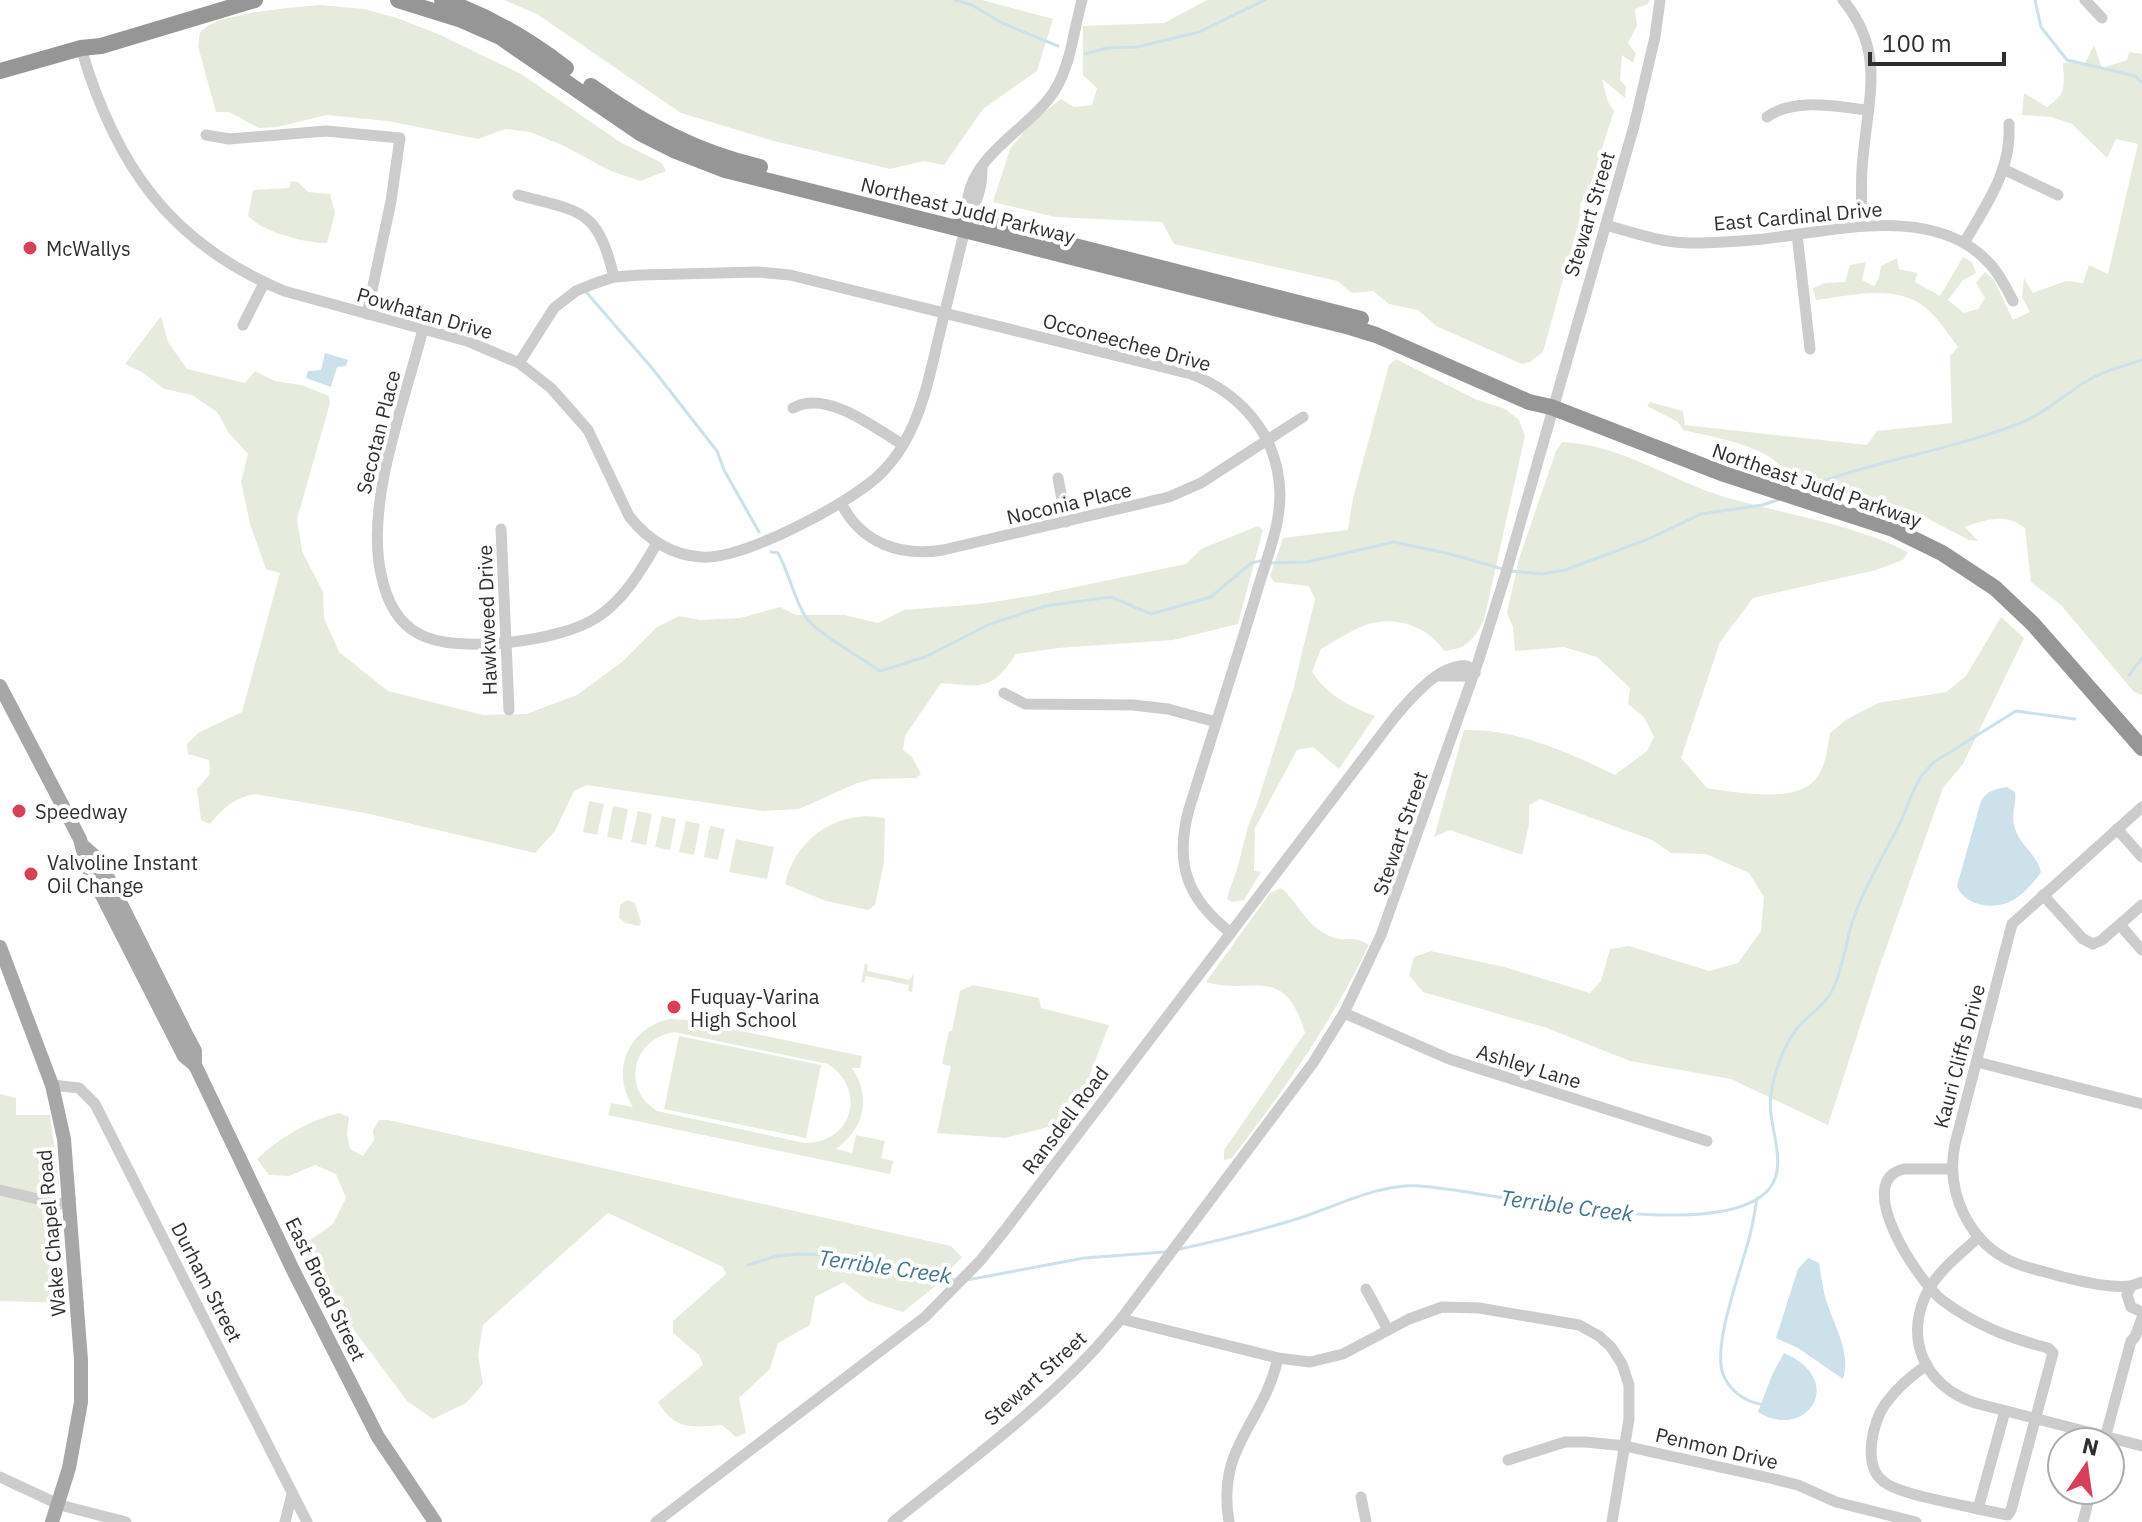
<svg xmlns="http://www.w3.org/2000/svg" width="2142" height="1522" font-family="'IBM Plex Sans',sans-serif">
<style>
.green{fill:#e6ebde;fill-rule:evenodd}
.water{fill:#cce1ea}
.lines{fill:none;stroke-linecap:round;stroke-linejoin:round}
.stream{stroke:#cce1ea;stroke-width:3}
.minor{stroke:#ccc;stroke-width:11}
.major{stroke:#a7a7a7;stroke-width:14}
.highway{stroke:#969696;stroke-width:16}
.poi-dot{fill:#d83f58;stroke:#fff;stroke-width:3}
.labels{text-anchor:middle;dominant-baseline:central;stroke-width:8;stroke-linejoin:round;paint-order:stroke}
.street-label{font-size:20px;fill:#2f2f2f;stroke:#fff}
.poi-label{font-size:20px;fill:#2f2f2f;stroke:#fff;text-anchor:start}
.water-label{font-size:22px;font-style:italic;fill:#43768b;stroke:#fff}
</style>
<rect width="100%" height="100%" fill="#fff"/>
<g class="green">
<path d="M504 0H982L1053 19 1037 71 983 109 944 165 924 161 890 169 774 141 681 113 537 14Z"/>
<path d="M1207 0H1649L1648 4 1635 9 1637 26 1628 43 1636 54 1633 63 1622 55 1620 80 1626 86 1625 98 1602 79 1608 102 1614 111 1587 195 1580 204 1581 214 1543 352 1530 362 1522 364 1436 326 1418 310 1389 304 1373 291 1352 293 1337 281 1174 244 1162 222 1055 217 993 202 1010 149 1032 122 1061 99 1074 107 1092 105 1097 88 1083 75V26L1164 23Z"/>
<path d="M320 5 364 9 397 18 438 34 521 74 620 142 662 163 666 171 640 181 611 171 562 145 530 132 505 129 478 139 388 121 327 115 277 127 259 128 229 112H216L198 46C199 43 199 36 200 33 211 13 298 7 320 5Z"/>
<path d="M2094 45 2102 68 2127 60 2129 52 2142 54V695L2134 692 2061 605 2031 582 2025 528C2005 513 1987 519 1965 527L1978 541 1969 540 1911 510 1781 467C1766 446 1709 436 1683 430L1678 422 1647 406 1650 402 1683 411 1685 425 1867 445 1877 431 1952 423 1950 356 1958 347C1948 334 1938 318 1926 308 1897 283 1849 296 1816 300L1813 288 1825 283 1845 282 1850 265 1866 262 1862 280 1874 286 1879 278 1881 266 1897 258 1899 269 1917 273 1915 282 1940 296 1963 257 1972 262 1976 273 1963 280 1948 300 1964 313 1978 309 1985 298 1976 283 1985 272 1994 280 2013 320 2030 312 2022 297 2024 278 2033 293 2066 281 2083 283 2089 265 2108 274 2138 144 2116 139 2107 158 2072 124 2051 117 2022 115 2024 93 2047 107C2067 94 2064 85 2063 63L2074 62 2084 65Z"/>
<path d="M291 181 298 182 308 192 330 194 335 213 327 243C305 243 263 232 248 216L253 190 289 188Z"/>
<path d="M161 316 168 342 187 369 245 383 255 371 275 381 301 385 329 396 330 403 297 519 302 551 323 592 324 618 339 652 388 691 483 715 526 714 577 695 622 662 657 627 679 616 700 620 740 618 780 607 796 615H844L878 623 904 610 979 604 1037 595 1186 564 1201 549 1258 526 1263 530 1238 624 1173 640 1058 648 1016 654C991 692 983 686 941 683L905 736 903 750 912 757 921 774 916 778 873 779 857 783 799 809 763 811 587 785 574 791 555 831 535 853 365 813 255 794C234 798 223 808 210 824L201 820 197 789 210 774 209 760 188 754 187 744 198 733 242 712 280 573 266 569 250 524 241 481 248 454 229 433 217 412 192 395 164 389 142 372 125 364Z"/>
<path d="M1396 359 1475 399 1505 409 1519 420 1525 436 1484 620C1474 640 1466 649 1444 651 1428 626 1394 615 1366 625 1351 630 1335 641 1321 649L1312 672C1328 696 1349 706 1375 716L1339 769 1313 747 1297 750 1255 828 1254 871 1261 872 1244 900 1232 902 1227 899C1230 886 1236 875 1239 862 1244 843 1247 825 1256 807L1293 690 1315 599 1309 586 1274 582 1270 576 1283 538 1348 530 1353 498 1389 365Z"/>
<path d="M1562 442C1624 445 1668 480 1725 497 1786 515 1851 523 1908 552L1903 560 1876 570 1753 598 1720 642 1681 758 1707 788C1734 792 1794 804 1815 780 1826 767 1827 749 1830 733L1846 720 1878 703 1946 692 1966 676 2001 617 2024 638 1963 764 1943 788 1878 971 1828 1125 1731 1079 1630 1061 1547 1028 1423 992 1409 975 1414 957 1431 951 1504 967 1590 993 1601 981 1610 949 1629 946 1709 971 1738 963 1761 931 1764 897 1749 873 1706 854 1671 853 1652 840 1540 799 1529 805V824L1522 855 1450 830 1434 837 1464 730C1515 728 1570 753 1615 775L1647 751 1654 737 1644 717 1628 704 1630 688 1597 657 1564 647 1515 651 1513 627 1507 613 1519 559 1556 451Z"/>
<path d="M589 801 604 804 597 835 583 832Z"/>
<path d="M613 806 628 809 622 840 607 837Z"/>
<path d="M638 811 652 814 646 845 631 842Z"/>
<path d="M662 816 676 819 670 850 655 847Z"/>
<path d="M867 816 885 818 884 862 875 905 868 910 826 901 785 884C794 844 826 818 867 816Z"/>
<path d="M686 821 700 824 694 855 679 852Z"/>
<path d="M710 826 725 829 718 860 704 857Z"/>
<path d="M736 839 774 847 767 879 729 872Z"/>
<path d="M1281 888C1300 904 1306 927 1332 937 1346 943 1351 934 1369 945 1329 1026 1287 1086 1232 1158L1224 1160V1150L1305 1033C1284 962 1253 996 1206 982L1270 893Z"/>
<path d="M627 900 635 903 641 922 639 926 625 923 619 918 620 905Z"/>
<path d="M865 963 868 965 867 971 910 980 914 973 912 992 908 991 909 985 866 976 864 982 861 983Z"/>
<path d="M973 985 1039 998 1041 1008 1109 1025 1085 1087 1052 1126 1005 1138 937 1133 951 1066 942 1064 949 1031H952L960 991Z"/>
<path d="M670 1019 688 1020 862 1056 860 1068H852C872 1097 864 1129 836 1149L852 1153 856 1135 885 1141 881 1158 893 1161 890 1174 608 1115 611 1103 633 1107C610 1071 628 1028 670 1019ZM674 1032 828 1064C868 1090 852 1144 804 1143L657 1111C621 1089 632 1039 674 1032Z"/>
<path d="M679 1036 821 1065 806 1138 664 1109Z"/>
<path d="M0 1094 16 1098V1115H50L59 1183 57 1213 63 1303 0 1301Z"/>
<path d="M339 1113 349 1117 347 1134 350 1149 363 1156 374 1140 373 1130 379 1120H388L951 1246 962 1257 933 1288 903 1312 868 1301 844 1282 815 1297 810 1325 778 1343 770 1369 739 1398 746 1433 736 1437 722 1425C692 1427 675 1431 658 1402L703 1365 699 1355 673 1333V1321L726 1274 723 1267 608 1213 483 1325 478 1355 483 1384 466 1403 433 1419 407 1401 354 1330 306 1243 333 1224 346 1198 336 1174 315 1165 289 1176 269 1175 257 1159C280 1137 308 1121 339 1113Z"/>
</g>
<g class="water">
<path d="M325 353 348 360 346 366 337 367 331 387 306 378 308 371 321 370Z"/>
<path d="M2007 787 2015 792C2017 803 2011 814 2014 825 2018 844 2037 854 2041 872 2035 881 2024 894 2013 900 1996 911 1964 906 1957 886L1981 801C1988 790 1995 789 2007 787Z"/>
<path d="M1808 1258 1819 1263C1821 1274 1822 1285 1825 1296 1832 1324 1852 1350 1843 1379L1798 1348 1776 1338 1798 1269Z"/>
<path d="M1784 1353C1848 1381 1806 1442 1758 1412L1772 1375Z"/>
</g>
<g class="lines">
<g class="stream">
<path d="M955 0 972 5 1002 23 1058 46"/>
<path d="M2035 0 2041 27 2067 60 2135 76 2142 82"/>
<path d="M1085 54 1107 48 1137 47 1199 32 1265 0"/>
<path d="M587 293 652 368 717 451 724 470 759 532"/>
<path d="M1796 492C1867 461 1946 452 2018 424 2047 413 2068 390 2096 376 2110 369 2127 365 2142 360"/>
<path d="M771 552 778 553C789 573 794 598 805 616 816 633 862 658 880 671L925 657 990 624 1045 606 1111 597 1151 614 1211 597 1251 563 1260 561"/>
<path d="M1269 563 1307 562 1394 542 1446 553 1503 569"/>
<path d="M1511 571 1542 574 1565 570 1646 540 1701 514 1762 505 1778 500"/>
<path d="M2129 675 2142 658"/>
<path d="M1757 1198C1755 1211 1753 1223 1750 1235 1742 1268 1712 1344 1723 1374 1729 1390 1744 1401 1760 1404"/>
<path d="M1180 1249C1222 1240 1262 1230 1303 1217 1339 1205 1381 1183 1420 1186 1490 1191 1721 1247 1769 1189 1790 1164 1766 1124 1771 1094 1774 1072 1784 1045 1798 1027 1810 1014 1827 1004 1834 987 1844 965 1846 939 1854 917 1866 882 1886 852 1902 819 1908 804 1913 789 1922 775L1934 762 2016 711 2075 719"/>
<path d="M747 1265 777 1256 801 1254 823 1255 873 1268 955 1280"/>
<path d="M967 1280 1084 1258 1165 1252"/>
</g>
<g class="minor">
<path d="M1843 0C1886 52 1868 97 1863 158 1860 181 1862 203 1862 226"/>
<path d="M2085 0 2102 18"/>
<path d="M81 48C115 164 169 243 284 291L467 341 519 363 551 388 588 430 629 516C647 539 671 555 701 557 742 560 844 506 876 478 886 469 896 457 903 445 923 411 930 374 939 336 948 300 956 265 965 229 973 204 982 197 982 168"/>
<path d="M1767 117C1794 97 1837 107 1868 110"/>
<path d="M206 135 229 139 326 131 400 138 391 201 367 314"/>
<path d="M2005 170 2058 195"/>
<path d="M518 195C582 212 597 208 614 277"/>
<path d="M968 219C958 159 1028 133 1055 90 1071 64 1074 29 1082 0"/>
<path d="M1606 225C1634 233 1666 244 1695 243 1718 243 1740 241 1763 239 1833 231 1936 203 1990 264 1999 274 2007 289 2013 301"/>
<path d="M1797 234 1810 349"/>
<path d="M1964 243C1986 205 2012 170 2009 124"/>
<path d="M243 325 264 283"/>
<path d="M423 329C405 401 365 502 381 574 386 599 396 622 419 634 456 655 561 641 596 618 623 601 641 571 657 543"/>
<path d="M519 363 554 308 576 291 593 284 614 277 641 275 758 272 790 275 1191 374C1237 392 1273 429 1279 481 1284 517 1268 554 1258 588 1236 662 1212 735 1189 809 1174 864 1187 899 1231 933"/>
<path d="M793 408C826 389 875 428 903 445"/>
<path d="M1058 478 1066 522"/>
<path d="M841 503C861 543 900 557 943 550L1169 497 1201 483 1303 417"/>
<path d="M501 529 509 710"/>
<path d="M1440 676H1465L1475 673"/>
<path d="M1004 693 1025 704 1133 705 1168 709 1216 722"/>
<path d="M2117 829 2142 857"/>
<path d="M2043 895 2083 939 2093 944 2102 940 2142 905"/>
<path d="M2120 925 2142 950"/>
<path d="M1344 1013 1449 1059 1707 1141"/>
<path d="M1977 1062 2142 1104"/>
<path d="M52 1085 79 1088 95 1104 307 1522"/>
<path d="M1951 1169H1904C1851 1181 1919 1282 1942 1300 1975 1325 2009 1338 2048 1348L2053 1353 2011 1510 2008 1515 1978 1509"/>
<path d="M0 1190 59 1204 69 1202"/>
<path d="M1979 1237C1962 1252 1942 1268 1930 1287 1902 1335 1923 1386 1975 1403L2142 1446"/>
<path d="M2142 1282 2131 1286 2127 1295 2131 1307 2142 1312"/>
<path d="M2131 1286C2108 1288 2085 1282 2063 1277 2047 1272 2030 1269 2015 1263 1969 1244 1945 1192 1955 1144L2012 924 2142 807"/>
<path d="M1366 1289 1388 1330"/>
<path d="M1121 1319 1278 1358 1310 1362 1343 1354 1409 1319 1442 1307 1479 1308 1579 1325 1599 1336 1611 1347 1622 1364 1629 1385V1419L1612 1522"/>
<path d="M1927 1365C1912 1375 1897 1388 1886 1403 1872 1422 1862 1466 1884 1482 1901 1495 1955 1503 1978 1509L2005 1411"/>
<path d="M2104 1442 2131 1341 2135 1337 2142 1318"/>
<path d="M1508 1460 1565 1442H1586L1625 1446 1774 1479 1798 1485 1836 1502 1916 1522"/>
<path d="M0 1477 60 1505 126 1522"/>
<path d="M1361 1497 1366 1522"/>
<path d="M285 1522 292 1494"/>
<path d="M656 1522 925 1317 980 1261 1005 1230 1394 718C1410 699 1440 663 1467 666L1475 673"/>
<path d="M893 1522C961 1467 1035 1414 1095 1349L1121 1319 1313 1063 1344 1013 1381 935 1478 662 1506 573 1634 126 1655 37 1660 0"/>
<path d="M1229 1522C1216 1446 1263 1425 1278 1358"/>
<path d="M2083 1522 2091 1490"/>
</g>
<g class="major">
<path d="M0 686 80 839 87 866 184 1056 195 1065"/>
<path d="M82 845 99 860 186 1034 195 1051V1065L294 1272 378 1437 435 1522"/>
<path d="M0 947 52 1085 64 1139 81 1360V1402L69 1468 52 1522"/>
</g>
<g class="highway">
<path d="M398 0 459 19 500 37 640 133 676 151 725 170 1350 327 1376 335 1529 402 1551 407 1724 474 1893 529 1942 553 1995 588 2033 624 2142 748"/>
<path d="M442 0C488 15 528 39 566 68"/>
<path d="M0 71 81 48 101 46 255 0"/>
<path d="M591 86C644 124 696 152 760 167"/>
<path d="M961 217 1361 319"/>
</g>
</g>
<g class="poi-dot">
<circle cx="30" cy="248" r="8"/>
<circle cx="19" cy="811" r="8"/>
<circle cx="31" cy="874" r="8"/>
<circle cx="674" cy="1007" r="8"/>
</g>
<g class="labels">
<g class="street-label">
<text transform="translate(968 210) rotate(14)">Northeast Judd Parkway</text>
<text transform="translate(1589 214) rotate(-73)">Stewart Street</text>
<text transform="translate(1798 216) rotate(-5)">East Cardinal Drive</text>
<text transform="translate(425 313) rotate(16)">Powhatan Drive</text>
<text transform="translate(1127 342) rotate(15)">Occoneechee Drive</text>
<text transform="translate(378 432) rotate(-76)">Secotan Place</text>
<text transform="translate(1817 485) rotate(19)">Northeast Judd Parkway</text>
<text transform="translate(1069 503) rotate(-13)">Noconia Place</text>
<text transform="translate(487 620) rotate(-92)">Hawkweed Drive</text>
<text transform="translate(1400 833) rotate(-71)">Stewart Street</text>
<text transform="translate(1959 1056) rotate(-75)">Kauri Cliffs Drive</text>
<text transform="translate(1529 1066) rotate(17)">Ashley Lane</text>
<text transform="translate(1065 1120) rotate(-53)">Ransdell Road</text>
<text transform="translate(51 1233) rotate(-95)">Wake Chapel Road</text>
<text transform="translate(207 1282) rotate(63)">Durham Street</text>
<text transform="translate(326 1289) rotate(64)">East Broad Street</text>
<text transform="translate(1035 1378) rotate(-42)">Stewart Street</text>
<text transform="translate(1717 1448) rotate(13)">Penmon Drive</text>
</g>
<g class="poi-label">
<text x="46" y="248">McWallys</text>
<text x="35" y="811">Speedway</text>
<text x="47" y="862">Valvoline Instant<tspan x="47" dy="23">Oil Change</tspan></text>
<text x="690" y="996">Fuquay-Varina<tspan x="690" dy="23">High School</tspan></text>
</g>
<g class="water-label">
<text transform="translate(1567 1205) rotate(7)">Terrible Creek</text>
<text transform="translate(885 1266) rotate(8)">Terrible Creek</text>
</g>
</g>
<g transform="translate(2086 1466) rotate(13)"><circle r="38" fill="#ffffff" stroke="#acacac" stroke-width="2"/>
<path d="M0-6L14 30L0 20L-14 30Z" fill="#d83f58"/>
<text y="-12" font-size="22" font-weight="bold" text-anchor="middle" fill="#2f2f2f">N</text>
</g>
<path d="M1870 52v12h134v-12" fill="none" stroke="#2f2f2f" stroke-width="4"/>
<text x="1882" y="52" font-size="24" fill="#2f2f2f" stroke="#ffffff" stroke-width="6" paint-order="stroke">100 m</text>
</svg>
